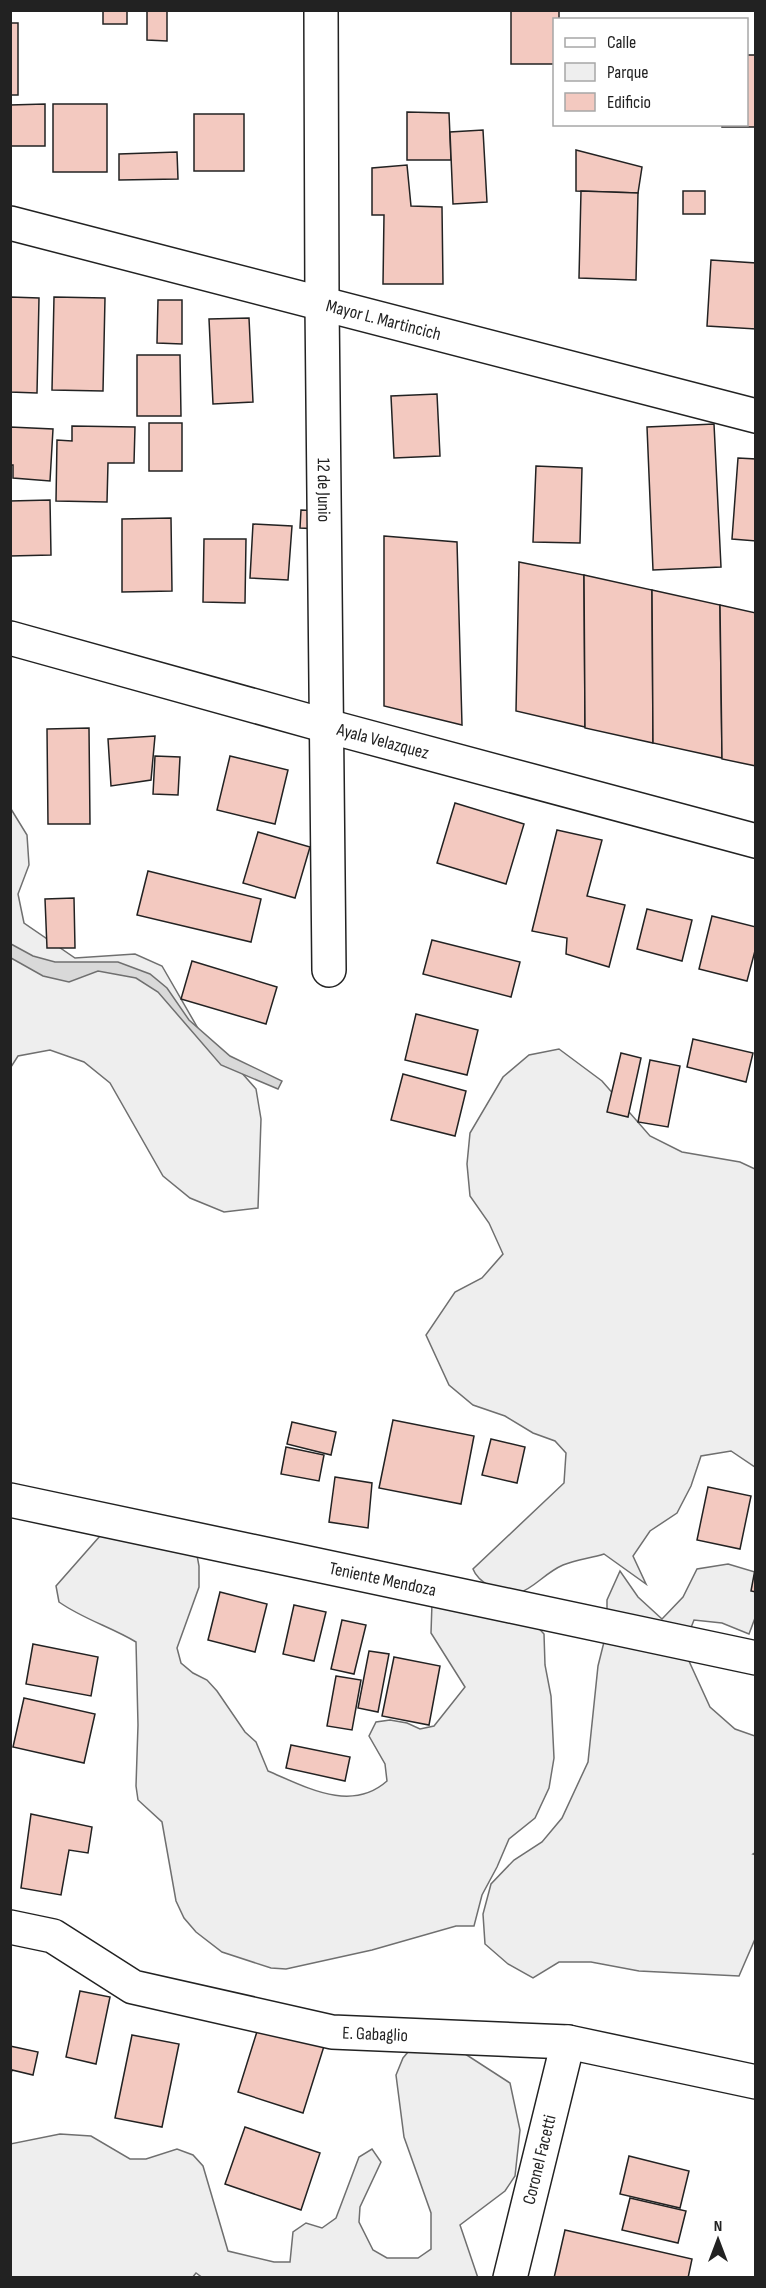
<svg xmlns="http://www.w3.org/2000/svg" width="766" height="2288" font-family="'Sofia Sans Condensed',sans-serif">
<style>
.green{fill:#eee;stroke:#6f6f6f;stroke-width:1.5}
.water{fill:#d9d9d9;stroke:#6f6f6f;stroke-width:1.5}
.building{fill:#f3c9c0;stroke:#222;stroke-width:1.5}
.lines{fill:none;stroke-linecap:round;stroke-linejoin:round}
.minor-casing{stroke:#222;stroke-width:36}
.minor{stroke:#fff;stroke-width:33}
.labels{text-anchor:middle;dominant-baseline:central;stroke-width:4.5;stroke-linejoin:round;paint-order:stroke}
.street-label{font-size:18px;fill:#222;stroke:#fff}
</style>
<rect width="100%" height="100%" fill="#fff"/>
<g class="green">
<path d="M11 809 27 835 29 865 18 894 24 923 75 958 135 954 162 966 207 1044 233 1063 256 1089 261 1119 258 1208 224 1212 190 1198 163 1176 110 1083 84 1062 50 1050 18 1056 11 1067Z"/>
<path d="M559 1049 602 1081 650 1136 682 1152 740 1162 755 1169V1467L731 1451 701 1456 691 1486 677 1513 650 1531 633 1556 646 1584 604 1554C591 1558 576 1560 563 1565 535 1577 523 1609 489 1586 482 1581 476 1577 473 1569L564 1483 566 1453 555 1441 533 1433 505 1416 473 1405 449 1385 426 1335 455 1292 482 1278 503 1254 489 1223 470 1196 467 1164 470 1133 503 1077 529 1055Z"/>
<path d="M116 1534 196 1550 199 1566V1587L177 1648 181 1663 193 1673 207 1680 217 1691 245 1732 256 1742 268 1771C306 1787 351 1813 387 1781L385 1764 369 1736 376 1722 390 1720 407 1723 420 1729 434 1726 465 1687 431 1633 432 1603 524 1612 544 1634 545 1665 551 1696 554 1758 549 1788 535 1818 509 1839 497 1867 482 1895 474 1926H456L372 1950 286 1969 271 1968 222 1952 196 1932 184 1918 176 1901 162 1822 138 1800 136 1786 138 1725 136 1642C111 1627 83 1619 59 1602L56 1586 100 1536Z"/>
<path d="M728 1564 755 1572V1618L749 1634 722 1623 694 1620 683 1648 710 1707 735 1729 755 1736 756 1852 753 1854 756 1855 755 1939 739 1976 639 1971 591 1962H559L533 1978 508 1964 485 1944 483 1914 491 1884 514 1860 542 1842 562 1818 588 1762 598 1666 607 1630V1600L620 1571 638 1597 662 1619 683 1597 697 1569Z"/>
<path d="M413 2046 456 2048 510 2083 520 2130 515 2176 505 2191 460 2225 478 2278H203L196 2273 192 2278 11 2277 10 2144 60 2134 91 2136 130 2159H146L177 2149 193 2155 203 2166 228 2251 274 2262H290L293 2232 306 2223 322 2228 336 2218 359 2157 372 2149 381 2162 360 2207 359 2222 373 2250 387 2258H418L431 2249V2213L404 2137 396 2075 403 2058Z"/>
</g>
<path class="water" d="M11 944 33 956 55 962H118L150 974 167 988 189 1020 230 1056 282 1081 278 1089 221 1065 158 992 136 978 98 971 69 982 43 976 11 958Z"/>
<g class="building">
<rect x="103" y="10" width="24" height="14"/>
<path d="M147 10H167V41L147 40Z"/>
<path d="M511 10H559V20H554V64H511Z"/>
<rect x="10" y="23" width="8" height="72"/>
<path d="M746 55H756V127H722V124H746Z"/>
<path d="M45 104V146H10V105Z"/>
<rect x="53" y="104" width="54" height="68"/>
<path d="M407 112 449 113 451 160H407Z"/>
<rect x="194" y="114" width="50" height="57"/>
<path d="M483 130 487 202 453 204 450 132Z"/>
<path d="M576 150 642 167 638 193 576 191Z"/>
<path d="M177 152 178 179 119 180V154Z"/>
<path d="M407 165 411 206 442 207 443 284H383L384 215H372V168Z"/>
<path d="M581 191 638 193 636 280 579 278Z"/>
<rect x="683" y="191" width="22" height="23"/>
<path d="M711 260 756 263V329L707 326Z"/>
<path d="M10 297 39 298 37 393 10 392Z"/>
<path d="M54 297 105 298 103 391 52 390Z"/>
<path d="M158 300H182V344L157 343Z"/>
<path d="M249 318 253 402 213 404 209 319Z"/>
<path d="M137 355H180L181 416H137Z"/>
<path d="M437 394 440 456 394 458 391 396Z"/>
<rect x="149" y="423" width="33" height="48"/>
<path d="M714 424 721 567 653 570 647 427Z"/>
<path d="M72 426 135 427 134 463H108L107 502 56 501 57 440 72 441Z"/>
<path d="M10 427 53 429 50 481 13 478V465H10Z"/>
<path d="M738 458 756 459V541L732 539Z"/>
<path d="M536 466 582 468 580 543 533 542Z"/>
<path d="M50 500 51 555 10 556V501Z"/>
<path d="M301 510 320 511 319 529 300 528Z"/>
<path d="M171 518 172 591 122 592V519Z"/>
<path d="M253 524 292 526 288 580 250 578Z"/>
<path d="M384 536 457 542 462 725 384 706Z"/>
<path d="M204 539H246L245 603 203 602Z"/>
<path d="M519 562 584 575 585 727 516 711Z"/>
<path d="M584 575 652 590 653 743 585 728Z"/>
<path d="M652 590 720 605 722 758 653 743Z"/>
<path d="M720 605 756 613V766L722 759Z"/>
<path d="M89 728 90 824H48L47 729Z"/>
<path d="M155 736 151 780 111 786 108 739Z"/>
<path d="M155 756 180 757 178 795 153 794Z"/>
<path d="M230 756 288 770 275 824 217 810Z"/>
<path d="M455 803 524 824 506 884 437 863Z"/>
<path d="M557 830 602 840 587 896 625 905 609 967 566 954 567 938 532 931Z"/>
<path d="M258 832 310 847 295 898 243 883Z"/>
<path d="M148 871 261 899 251 942 137 915Z"/>
<path d="M74 898 75 948H47L45 899Z"/>
<path d="M647 909 692 920 682 961 637 949Z"/>
<path d="M712 916 756 927V947L747 981 699 969Z"/>
<path d="M432 940 520 962 511 997 423 974Z"/>
<path d="M192 961 277 987 266 1024 181 999Z"/>
<path d="M416 1014 478 1030 467 1075 405 1060Z"/>
<path d="M693 1039 753 1053 746 1082 687 1067Z"/>
<path d="M621 1053 641 1058 628 1117 607 1112Z"/>
<path d="M650 1060 680 1066 668 1127 638 1122Z"/>
<path d="M403 1074 466 1091 455 1136 391 1120Z"/>
<path d="M393 1420 474 1436 461 1504 379 1488Z"/>
<path d="M292 1422 336 1432 331 1455 287 1444Z"/>
<path d="M491 1439 525 1447 517 1483 482 1475Z"/>
<path d="M286 1447 324 1455 319 1481 281 1474Z"/>
<path d="M335 1477 372 1483 368 1528 329 1522Z"/>
<path d="M708 1487 751 1496 740 1549 697 1540Z"/>
<path d="M756 1564V1592L751 1591Z"/>
<path d="M220 1592 267 1604 255 1652 208 1640Z"/>
<path d="M294 1605 326 1612 314 1661 283 1654Z"/>
<path d="M342 1620 366 1625 354 1674 331 1669Z"/>
<path d="M33 1644 98 1657 91 1696 26 1684Z"/>
<path d="M369 1651 389 1654 378 1712 358 1708Z"/>
<path d="M394 1657 440 1666 429 1725 382 1716Z"/>
<path d="M336 1676 361 1680 352 1730 327 1726Z"/>
<path d="M24 1698 95 1714 84 1763 13 1747Z"/>
<path d="M291 1745 350 1757 345 1781 286 1768Z"/>
<path d="M31 1814 92 1827 88 1853 69 1850 61 1895 21 1888Z"/>
<path d="M80 1991 110 1997 96 2064 66 2057Z"/>
<path d="M260 2022 325 2043 303 2113 238 2092Z"/>
<path d="M132 2035 179 2044 162 2127 115 2118Z"/>
<path d="M10 2046 38 2052 33 2075 12 2070 10 2077Z"/>
<path d="M245 2127 320 2153 301 2210 225 2184Z"/>
<path d="M629 2156 689 2171 680 2208 620 2194Z"/>
<path d="M630 2198 686 2211 678 2243 622 2230Z"/>
<path d="M565 2230 692 2259 688 2278H554Z"/>
</g>
<g class="lines">
<defs>
<g id="minor">
<path id="s1" d="M321 10 322 303 329 970"/>
<path id="s2" d="M10 223 756 416"/>
<path id="s3" d="M10 638 327 726 756 841"/>
<path id="s4" d="M10 1500 756 1658"/>
<path id="s5" d="M10 1927 53 1936 133 1987 332 2032 568 2042 756 2082"/>
<path id="s6" d="M510 2278 568 2042"/>
</g>
</defs>
<use href="#minor" class="minor-casing"/>
<use href="#minor" class="minor"/>
</g>
<g class="labels">
<g class="street-label">
<text stroke="none"><textPath href="#s2" startOffset="386">Mayor L. Martincich</textPath></text>
<text stroke="none"><textPath href="#s1" startOffset="480">12 de Junio</textPath></text>
<text stroke="none"><textPath href="#s3" startOffset="387">Ayala Velazquez</textPath></text>
<text stroke="none"><textPath href="#s4" startOffset="381">Teniente Mendoza</textPath></text>
<text stroke="none"><textPath href="#s5" startOffset="386">E. Gabaglio</textPath></text>
<text stroke="none"><textPath href="#s6" startOffset="122">Coronel Facetti</textPath></text>
</g>
</g>
<rect width="766" height="2288" fill="none" stroke="#222222" stroke-width="24"/>
<rect x="553" y="18" width="195" height="108" fill="#ffffff" stroke="#a7a7a7" stroke-width="1.5"/>
<rect x="565" y="38" width="30" height="9" fill="#ffffff" stroke="#a7a7a7" stroke-width="1.5"/>
<text x="607" y="48" font-size="18" fill="#222222">Calle</text>
<rect x="565" y="63" width="30" height="18" fill="#eeeeee" stroke="#a7a7a7" stroke-width="1.5"/>
<text x="607" y="78" font-size="18" fill="#222222">Parque</text>
<rect x="565" y="93" width="30" height="18" fill="#f3c9c0" stroke="#a7a7a7" stroke-width="1.5"/>
<text x="607" y="108" font-size="18" fill="#222222">Edificio</text>
<g transform="translate(718 2240)" stroke="#ffffff" stroke-width="4.5" paint-order="stroke">
<path d="M0-4.5L10 22L0 15L-10 22Z" fill="#222222"/>
<text y="-9" font-size="16" font-weight="bold" text-anchor="middle" fill="#222222">N</text>
</g>
</svg>
